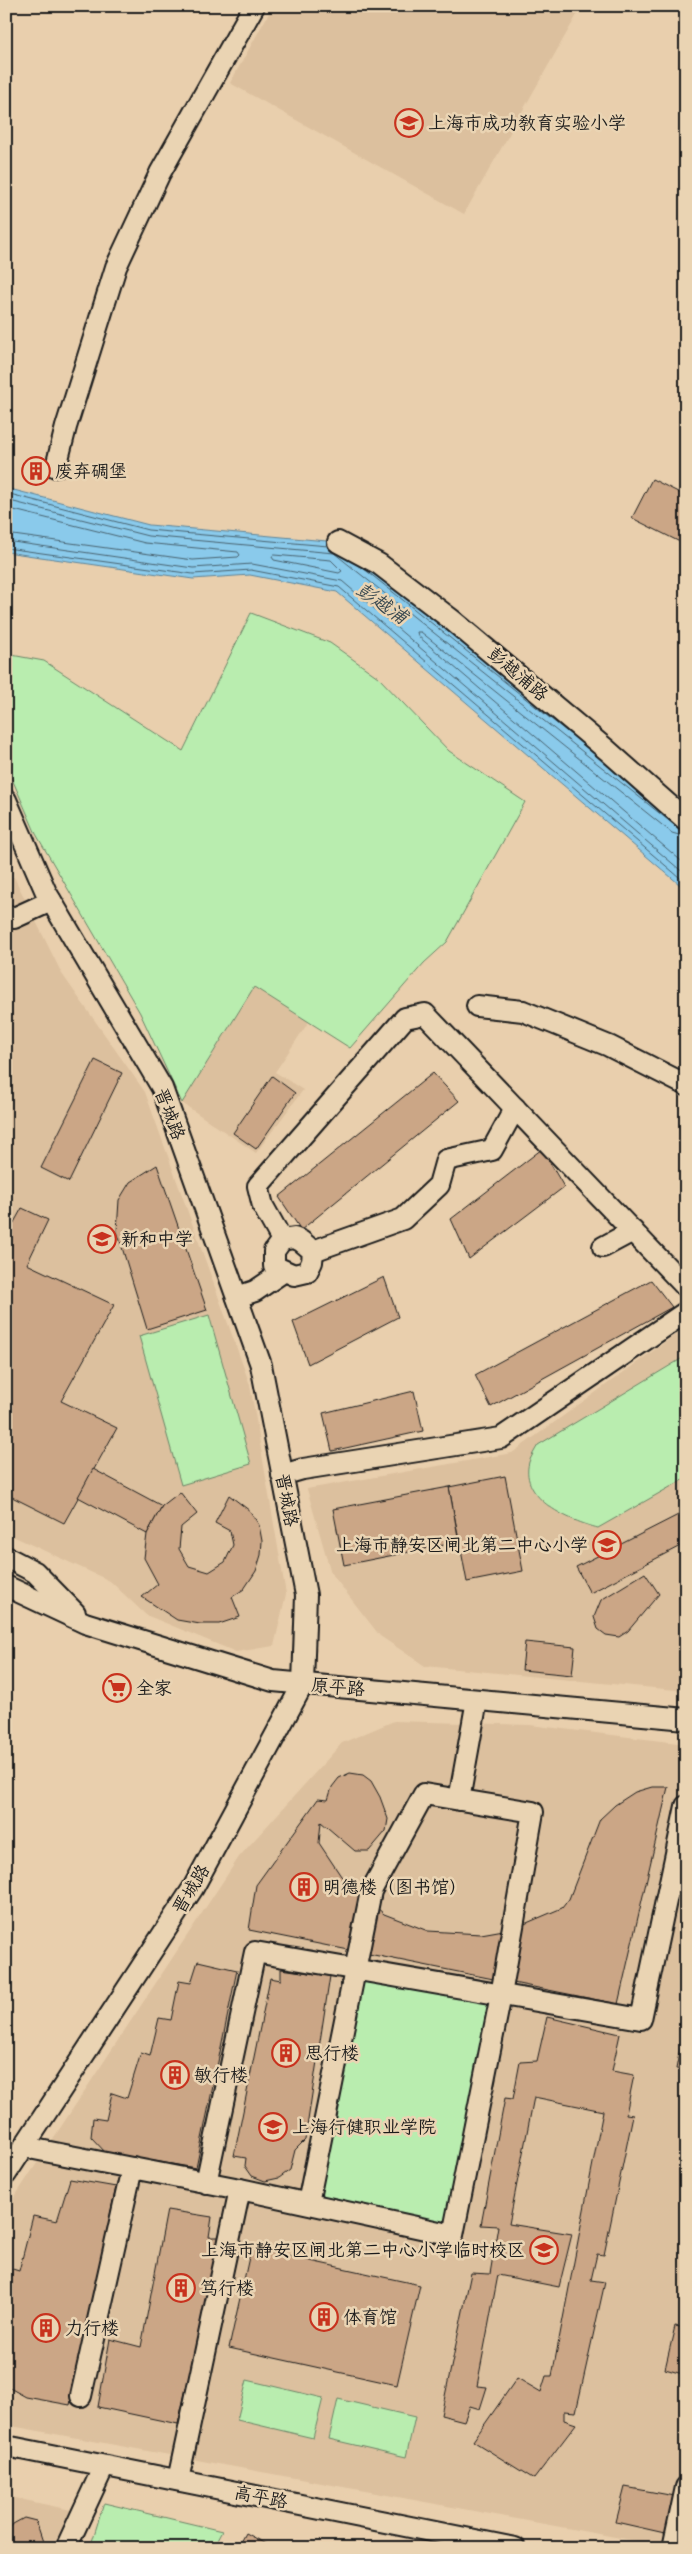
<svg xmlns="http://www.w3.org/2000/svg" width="692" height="2554" font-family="'Shantell Sans','LXGW WenKai TC',sans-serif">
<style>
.built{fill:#dcc09e}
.green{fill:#b9edaf;stroke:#6a8466}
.water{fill:#8acaeb;stroke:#5e8498}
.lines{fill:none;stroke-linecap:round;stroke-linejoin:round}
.shore{stroke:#48626f;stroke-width:1}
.building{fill:#cba686;stroke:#1c1c1c}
.minor-casing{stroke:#1c1c1c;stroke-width:24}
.minor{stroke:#ead4b3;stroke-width:20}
.labels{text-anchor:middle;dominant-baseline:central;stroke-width:5;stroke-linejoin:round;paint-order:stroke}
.poi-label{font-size:18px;fill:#1c1c1c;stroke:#ead4b3;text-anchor:start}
.street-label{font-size:18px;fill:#1c1c1c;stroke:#ead4b3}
.water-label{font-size:19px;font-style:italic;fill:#384850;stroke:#ead4b3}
</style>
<rect width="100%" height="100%" fill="#e9cfad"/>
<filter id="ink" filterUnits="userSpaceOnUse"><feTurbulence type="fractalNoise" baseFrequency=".02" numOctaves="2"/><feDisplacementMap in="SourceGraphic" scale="10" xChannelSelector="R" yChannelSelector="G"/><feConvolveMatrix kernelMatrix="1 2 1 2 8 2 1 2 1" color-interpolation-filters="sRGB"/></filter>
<g filter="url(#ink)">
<g class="built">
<path d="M273 6H582L464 214 230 83Z"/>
<path d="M6 876 14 877 62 974 145 1092 250 1385 286 1594 274 1646 236 1652 146 1615 110 1581 6 1533Z"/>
<path d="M254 986 310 1020 275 1072 303 1090 256 1153 182 1103Z"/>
<path d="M686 1327V1691L425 1666 380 1636 331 1573 307 1489 512 1453Z"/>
<path d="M394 1721 530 1725 686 1744V2548H675L6 2425V2210L239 1857 342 1743Z"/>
<path d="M6 2496 94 2515 80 2548H6Z"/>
</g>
<g class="green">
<path d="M251 613 330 643 378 677 449 751 525 802 447 942 424 963 350 1048 254 987 182 1103 140 1013 36 834 6 765V654L44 661 183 751Z"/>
<path d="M209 1315 251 1464 181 1485 139 1336Z"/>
<path d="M686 1356V1478L598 1528C571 1521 519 1500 529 1462 531 1457 535 1450 538 1445Z"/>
<path d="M363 1982 493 2001 446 2226 317 2195Z"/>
<path d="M247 2380 323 2398 313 2438 237 2420Z"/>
<path d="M338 2399 415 2417 406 2457 329 2439Z"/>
<path d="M104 2503 222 2531 213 2548H90Z"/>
</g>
<path class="water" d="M6 488 149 525 338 542 686 820V890L337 592 250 575 193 579 6 552Z"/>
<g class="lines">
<g class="shore">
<path d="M6 493 148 530 328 546"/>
<path d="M6 500 148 536 334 553 678 828"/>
<path d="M6 508 145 543 238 552 240 555 238 557 193 560 6 534"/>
<path d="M6 541 193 568 252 564 342 581 686 875"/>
<path d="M6 548 193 574 251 570 339 587 686 883"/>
<path d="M274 555 331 560 342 571 339 573 274 560 272 557Z"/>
<path d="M363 568 571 735"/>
<path d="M686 837 672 833 421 632H417L418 636 686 865"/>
</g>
</g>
<g class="building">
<circle cx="36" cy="471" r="8"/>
<path d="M652 479 686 496V545L632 518Z"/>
<path d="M95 1060 122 1073 69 1182 41 1168Z"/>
<path d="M433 1073 459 1101 301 1230 279 1197Z"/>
<path d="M272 1076 295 1093 256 1149 233 1133Z"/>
<path d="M542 1149 564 1187 469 1259 451 1219Z"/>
<path d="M157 1165 207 1310 147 1329 117 1231 119 1200 130 1182Z"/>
<path d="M22 1208 48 1220 27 1264 114 1305 61 1401 117 1428 64 1523 6 1494V1237Z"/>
<path d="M384 1277 398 1317 308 1364 293 1322Z"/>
<path d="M651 1280 672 1307 491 1407 475 1375Z"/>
<path d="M414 1391 423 1431 332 1451 323 1413Z"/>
<path d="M93 1469 162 1506 147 1534 78 1497Z"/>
<path d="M505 1476 523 1571 467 1582 449 1487Z"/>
<path d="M449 1487 459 1542 344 1565 333 1509Z"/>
<path d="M180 1492 197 1514 181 1527 179 1549 189 1566 209 1572 225 1562 233 1545 230 1531 215 1523 229 1495 250 1511 259 1525 262 1541 261 1555 256 1571 244 1589 232 1597 240 1617 219 1624H200L177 1620 142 1597 158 1584 144 1558 147 1534 162 1506Z"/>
<path d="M686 1511V1543L590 1593 576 1567Z"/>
<path d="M645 1573 659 1594 628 1631 619 1637 606 1635 598 1629 594 1617 601 1600Z"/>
<path d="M525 1642 575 1647 572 1675 522 1670Z"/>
<path d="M350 1773 363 1775 371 1781 380 1797 388 1819 386 1831 369 1851H355L321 1822 319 1843 341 1876 384 1914 428 1931 481 1934 515 1928 562 1908 569 1899 600 1819 615 1805 635 1792 652 1787H668L618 2004 249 1930 256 1885 318 1799 328 1800 332 1787 339 1778Z"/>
<path d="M198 1961 237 1970 196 2168 106 2153 91 2137 93 2118 106 2120 112 2093 127 2098 141 2053 150 2056 159 2018 171 2020 179 1981 191 1983Z"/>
<path d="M281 1969 330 1976 305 2140 295 2150 290 2170 279 2178 265 2181 252 2176 245 2166 246 2158 234 2156 270 1978 281 1980Z"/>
<path d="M547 2017 620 2034 612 2071 634 2075 626 2114 633 2115 604 2255 597 2254 591 2280 605 2282 576 2412 564 2411V2420L576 2424 534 2479 473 2441 517 2378 541 2392 546 2376H552L603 2111 534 2097 509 2224 572 2234 559 2287 498 2275 477 2386 487 2387 480 2409 470 2406 464 2421 441 2415 471 2273 490 2274 498 2226 481 2225 505 2098 513 2099 520 2062 537 2061Z"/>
<path d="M686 2017V2070L676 2069Z"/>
<path d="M70 2179 116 2187 70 2405 26 2397 6 2386V2267L19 2271 33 2216 57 2221Z"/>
<path d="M167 2210 212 2217 209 2237H221L178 2424 98 2407 110 2339 141 2347Z"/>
<path d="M251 2248 420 2285 397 2385 229 2348Z"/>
<path d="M675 2326 686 2328V2375L665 2369Z"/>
<path d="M625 2487 675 2496 669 2534 616 2522Z"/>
<path d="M24 2518 36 2521 45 2548H6V2533L13 2524Z"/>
<path d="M245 2533 273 2548H237Z"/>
</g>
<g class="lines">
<defs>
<g id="minor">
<path d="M56 467 66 427 116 267 160 173 254 6"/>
<path d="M338 542 379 564 452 620 607 750 686 820"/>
<path d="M6 800 46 892 162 1088 261 1365 306 1595 303 1684 193 1888 6 2174"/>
<path d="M6 915 14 918 51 901"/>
<path d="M477 1006 523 1011 609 1046 686 1085"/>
<path d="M294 1238 301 1241 313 1251 312 1262 307 1272 294 1275 274 1266V1251L282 1240Z"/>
<path d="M282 1240 263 1206 258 1186 405 1018 425 1014 686 1287"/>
<path d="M603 1247 633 1231"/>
<path d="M313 1251 403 1219 439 1185 446 1160 492 1150 515 1108"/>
<path d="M237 1297 255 1291 283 1272"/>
<path d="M282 1475 303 1469 501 1438 686 1312"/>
<path d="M6 1557 35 1572 75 1613"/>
<path d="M6 1586 85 1623 273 1681 686 1719"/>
<path d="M459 1800 477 1700"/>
<path d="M24 2147 240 2189"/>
<path d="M206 2183 255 1952 641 2019 686 1806"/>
<path d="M81 2396 132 2168"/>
<path d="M6 2446 515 2548"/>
<path d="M178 2480 240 2189 453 2235 501 1995 533 1812 424 1794 371 1891 308 2203"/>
<path d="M66 2548 104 2466"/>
<path d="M673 2548 686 2487"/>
</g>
</defs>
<use href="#minor" class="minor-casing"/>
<use href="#minor" class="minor"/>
</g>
</g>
<defs>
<symbol id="school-ring" viewBox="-11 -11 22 22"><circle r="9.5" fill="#ead4b3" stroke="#c8321e" stroke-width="1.5"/><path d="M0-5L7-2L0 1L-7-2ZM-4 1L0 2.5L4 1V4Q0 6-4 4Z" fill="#c8321e"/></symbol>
<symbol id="building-ring" viewBox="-11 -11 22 22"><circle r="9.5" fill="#ead4b3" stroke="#c8321e" stroke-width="1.5"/><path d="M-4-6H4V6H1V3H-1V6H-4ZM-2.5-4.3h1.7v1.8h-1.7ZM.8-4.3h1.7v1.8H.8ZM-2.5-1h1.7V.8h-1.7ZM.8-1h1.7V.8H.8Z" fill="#c8321e"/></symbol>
<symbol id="supermarket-ring" viewBox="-11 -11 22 22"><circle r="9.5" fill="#ead4b3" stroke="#c8321e" stroke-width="1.5"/><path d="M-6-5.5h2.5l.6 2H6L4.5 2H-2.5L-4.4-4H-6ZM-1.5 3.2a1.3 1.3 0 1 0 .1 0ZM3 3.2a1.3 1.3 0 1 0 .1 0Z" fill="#c8321e"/></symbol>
</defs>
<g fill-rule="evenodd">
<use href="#school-ring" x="393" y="107" width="32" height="32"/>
<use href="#building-ring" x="20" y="455" width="32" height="32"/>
<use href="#school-ring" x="86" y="1223" width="32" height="32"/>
<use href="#school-ring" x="591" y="1529" width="32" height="32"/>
<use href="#supermarket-ring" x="101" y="1672" width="32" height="32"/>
<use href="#building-ring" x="288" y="1871" width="32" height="32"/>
<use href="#building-ring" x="270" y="2037" width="32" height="32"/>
<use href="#building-ring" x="159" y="2059" width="32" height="32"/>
<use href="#school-ring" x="257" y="2111" width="32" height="32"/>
<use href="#school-ring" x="528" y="2234" width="32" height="32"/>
<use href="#building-ring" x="165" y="2272" width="32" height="32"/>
<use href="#building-ring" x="308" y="2301" width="32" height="32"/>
<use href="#building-ring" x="30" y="2312" width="32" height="32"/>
</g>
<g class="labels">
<g class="poi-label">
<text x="428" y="123">上海市成功教育实验小学</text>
<text x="55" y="471">废弃碉堡</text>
<text x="121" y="1239">新和中学</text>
<text x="588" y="1545" text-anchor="end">上海市静安区闸北第二中心小学</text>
<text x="136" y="1688">全家</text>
<text x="323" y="1887">明德楼（图书馆）</text>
<text x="305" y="2053">思行楼</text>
<text x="194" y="2075">敏行楼</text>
<text x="292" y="2127">上海行健职业学院</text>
<text x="525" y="2250" text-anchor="end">上海市静安区闸北第二中心小学临时校区</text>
<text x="200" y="2288">笃行楼</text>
<text x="343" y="2317">体育馆</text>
<text x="65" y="2328">力行楼</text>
</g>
<g class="street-label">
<text transform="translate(518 674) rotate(40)">彭越浦路</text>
<text transform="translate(170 1114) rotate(69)">晋城路</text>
<text transform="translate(287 1500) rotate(79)">晋城路</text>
<text transform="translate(338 1687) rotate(5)">原平路</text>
<text transform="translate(191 1889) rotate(-59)">晋城路</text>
<text transform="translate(261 2497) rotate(11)">高平路</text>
</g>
<g class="water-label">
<text transform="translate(382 603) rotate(34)">彭越浦</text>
</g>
</g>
<rect width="692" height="2554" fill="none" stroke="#ead4b3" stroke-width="25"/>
<rect x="12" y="12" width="667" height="2529" fill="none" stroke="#1c1c1c" stroke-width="2" filter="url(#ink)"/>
</svg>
